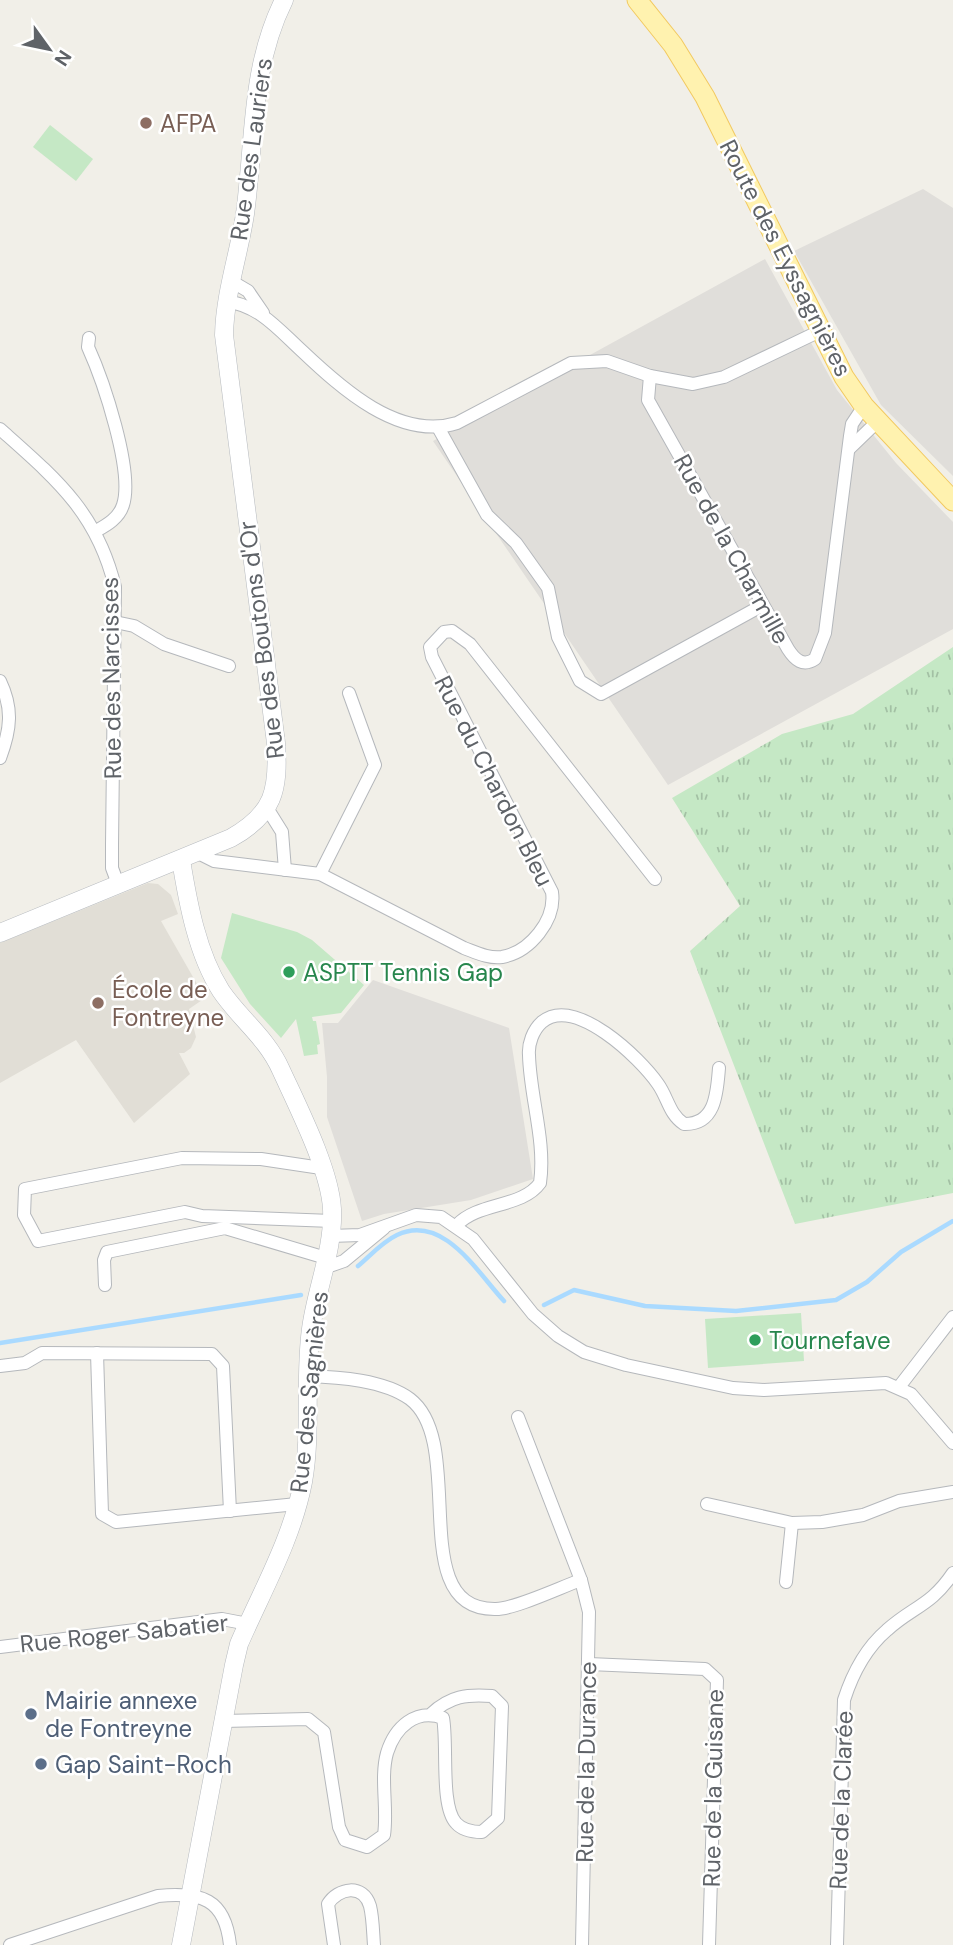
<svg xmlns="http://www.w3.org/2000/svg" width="953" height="1945" font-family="'DM Sans',sans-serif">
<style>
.industrial{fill:#e0deda}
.education{fill:#e1ded6}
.grass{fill:url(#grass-tufts)}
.garden{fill:#c5e8c5}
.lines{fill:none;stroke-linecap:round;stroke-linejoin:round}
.stream{stroke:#aadaff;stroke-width:4.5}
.minor-casing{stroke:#b5b8bc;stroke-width:14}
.secondary-casing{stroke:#b6babf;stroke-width:19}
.primary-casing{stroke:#f2c960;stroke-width:21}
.minor{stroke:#fff;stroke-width:12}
.secondary{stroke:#fff;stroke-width:18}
.primary{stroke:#fff2af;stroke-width:19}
.education-dot{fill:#8d6e63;stroke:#fff;stroke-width:2.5}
.leisure-dot{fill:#2e9e5b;stroke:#fff;stroke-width:2.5}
.service-dot{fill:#5c6f8a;stroke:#fff;stroke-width:2.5}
.labels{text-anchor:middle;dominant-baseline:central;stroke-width:5;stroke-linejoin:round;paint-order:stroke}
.education-label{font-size:24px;fill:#785e54;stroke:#fff;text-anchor:start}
.street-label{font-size:24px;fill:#5f6368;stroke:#fff}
.leisure-label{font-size:24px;fill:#27864d;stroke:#fff;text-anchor:start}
.service-label{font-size:24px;fill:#4e5e75;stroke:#fff;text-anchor:start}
</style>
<defs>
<pattern id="grass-tufts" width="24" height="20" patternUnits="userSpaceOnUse" patternTransform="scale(1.75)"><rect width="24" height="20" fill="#c5e8c5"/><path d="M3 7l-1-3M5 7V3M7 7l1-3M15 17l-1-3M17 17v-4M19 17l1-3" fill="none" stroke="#a3c0a4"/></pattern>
</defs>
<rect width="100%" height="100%" fill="#f1efe8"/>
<g class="industrial">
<path d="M923 189 953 208V476L881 405 794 251Z"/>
<path d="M765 259 837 390 896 463 953 522V629L668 785 433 441Z"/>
<path d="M373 980 509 1028 533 1179 471 1200 384 1214 362 1221 327 1117V1077L322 1023H338Z"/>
</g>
<path class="education" d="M148 883 158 884 171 895 178 914 161 921 205 998 189 1009 196 1037 191 1048 184 1053H179L190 1074 134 1123 76 1040 0 1083V943Z"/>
<path class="grass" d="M953 647V1193L795 1224 690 951 740 906 672 798 782 734 853 714Z"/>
<g class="garden">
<path d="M50 125 93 159 76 181 33 147Z"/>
<path d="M232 913 297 932 312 940 364 985 341 1013 312 1017 313 1021H316L320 1044 317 1045 318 1054 304 1056 296 1019 281 1038 250 1004 221 958Z"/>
<path d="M801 1313 804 1361 708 1368 705 1319Z"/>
</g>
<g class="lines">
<g class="stream">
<path d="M358 1266C370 1256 382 1242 397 1235 443 1213 477 1272 504 1301"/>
<path d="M544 1305 574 1290 645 1306 736 1311 836 1300 867 1282 901 1252 953 1221"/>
<path d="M0 1343 301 1295"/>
</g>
<defs>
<g id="minor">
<path d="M231 281 248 291 263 313"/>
<path d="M226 301C260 306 278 329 302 351 341 388 399 441 457 423L571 363 607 361 650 376 693 384 724 377 820 331"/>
<path d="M89 338 88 347C103 380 134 471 123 505 119 518 107 525 96 531"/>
<path d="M650 376 648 400 788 649C795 660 803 667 815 659L825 633 850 436 852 424 864 406"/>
<path d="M0 429C55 478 97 512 115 587L112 845V868L118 884"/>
<path d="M439 429 487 515 516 543 548 588 558 637 580 681 601 694 763 605"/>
<path d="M850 448 878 421"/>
<path d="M115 622 134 626 164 644 229 666"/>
<path d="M0 681C13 708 11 729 0 758"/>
<path d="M267 808 282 832 285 870"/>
<path d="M198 853 214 861 320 874 464 948C475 952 489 959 502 957 530 952 556 920 552 892L432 657 430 647 444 632 452 631 470 644 655 879"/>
<path d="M320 874 375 765 349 693"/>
<path d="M321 1168 261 1159 182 1158 25 1189 24 1215 38 1241 185 1212 202 1216 332 1221"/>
<path d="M457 1225C478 1202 522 1208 540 1183 546 1141 530 1097 529 1055 528 1044 533 1030 542 1022 575 995 640 1058 658 1084 668 1098 669 1114 684 1124 716 1125 717 1092 719 1068"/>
<path d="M330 1236 360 1235 416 1215 441 1217 473 1239 533 1314 558 1336 584 1352 626 1365 733 1388 764 1390 886 1383 911 1394 953 1443"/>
<path d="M324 1268 344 1261 384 1228"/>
<path d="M105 1285 104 1260 107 1252 225 1228 326 1258"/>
<path d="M97 1353 102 1514 116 1522 297 1504"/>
<path d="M0 1366 25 1363 42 1353 212 1354 223 1366 230 1511"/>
<path d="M307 1376C339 1377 384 1380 410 1399 469 1444 403 1611 496 1609 515 1609 561 1587 581 1580"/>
<path d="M899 1387 953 1317"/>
<path d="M518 1417 581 1580 589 1612 582 1945"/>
<path d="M707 1504 792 1523 822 1522 863 1515 899 1501 953 1492"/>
<path d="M786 1582 792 1523"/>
<path d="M0 1647 222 1619 248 1624"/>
<path d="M589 1664 705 1669 717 1680 709 1945"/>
<path d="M223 1721 308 1719 324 1732 339 1827 345 1840 367 1847 384 1835C388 1809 380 1778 387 1753 395 1727 416 1708 443 1718 448 1744 440 1806 456 1823 463 1831 473 1832 482 1832L498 1818 502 1706 492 1696C467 1694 450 1696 431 1714"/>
<path d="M10 1945 158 1896C201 1892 225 1898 230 1945"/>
<path d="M334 1945 328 1904C338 1888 363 1883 370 1906 373 1918 373 1933 374 1945"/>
<path d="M837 1945 844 1700C852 1675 866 1648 887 1630 912 1607 931 1606 953 1573"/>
</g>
<g id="secondary">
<path d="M181 860C188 903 197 953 221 991 240 1019 267 1038 281 1070 298 1107 330 1170 332 1209 334 1249 316 1290 311 1329 304 1380 312 1431 303 1482 292 1539 262 1591 239 1644L234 1665 181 1945"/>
<path d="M0 933 231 838C274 814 279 790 276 743L224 335C225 293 239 254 245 214 255 140 250 68 284 0"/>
</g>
<path id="primary" d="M637 0 673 45 705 97 844 377 864 406 953 501"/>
</defs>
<use href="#minor" class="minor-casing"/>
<use href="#secondary" class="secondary-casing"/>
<use href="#primary" class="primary-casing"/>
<use href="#minor" class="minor"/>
<use href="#secondary" class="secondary"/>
<use href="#primary" class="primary"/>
</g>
<g class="education-dot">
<circle cx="146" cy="123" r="7"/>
<circle cx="98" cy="1003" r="7"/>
</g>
<g class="leisure-dot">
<circle cx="289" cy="972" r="7"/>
<circle cx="755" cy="1340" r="7"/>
</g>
<g class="service-dot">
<circle cx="31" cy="1714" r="7"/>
<circle cx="41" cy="1764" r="7"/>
</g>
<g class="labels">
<g class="education-label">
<text x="160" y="123">AFPA</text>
<text x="112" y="989">École de<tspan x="112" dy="28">Fontreyne</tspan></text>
</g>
<g class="street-label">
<text transform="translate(251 149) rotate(-82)">Rue des Lauriers</text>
<text transform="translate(786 258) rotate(63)">Route des Eyssagnières</text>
<text transform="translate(732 549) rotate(61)">Rue de la Charmille</text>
<text transform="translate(261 640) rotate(-97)">Rue des Boutons d'Or</text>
<text transform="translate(111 678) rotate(-91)">Rue des Narcisses</text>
<text transform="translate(494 781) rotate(63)">Rue du Chardon Bleu</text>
<text transform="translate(309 1392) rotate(-84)">Rue des Sagnières</text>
<text transform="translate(124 1633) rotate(-6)">Rue Roger Sabatier</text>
<text transform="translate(586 1762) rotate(-89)">Rue de la Durance</text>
<text transform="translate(713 1788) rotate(-89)">Rue de la Guisane</text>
<text transform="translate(841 1800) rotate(-88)">Rue de la Clarée</text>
</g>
<g class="leisure-label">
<text x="303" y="972">ASPTT Tennis Gap</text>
<text x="769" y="1340">Tournefave</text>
</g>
<g class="service-label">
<text x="45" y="1700">Mairie annexe<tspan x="45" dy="28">de Fontreyne</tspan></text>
<text x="55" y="1764">Gap Saint-Roch</text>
</g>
</g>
<g transform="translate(49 49) rotate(123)" stroke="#ffffff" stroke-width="5" paint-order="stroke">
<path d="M0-5L12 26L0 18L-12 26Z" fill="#5f6368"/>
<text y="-10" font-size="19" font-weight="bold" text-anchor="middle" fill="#5f6368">N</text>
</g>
</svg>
